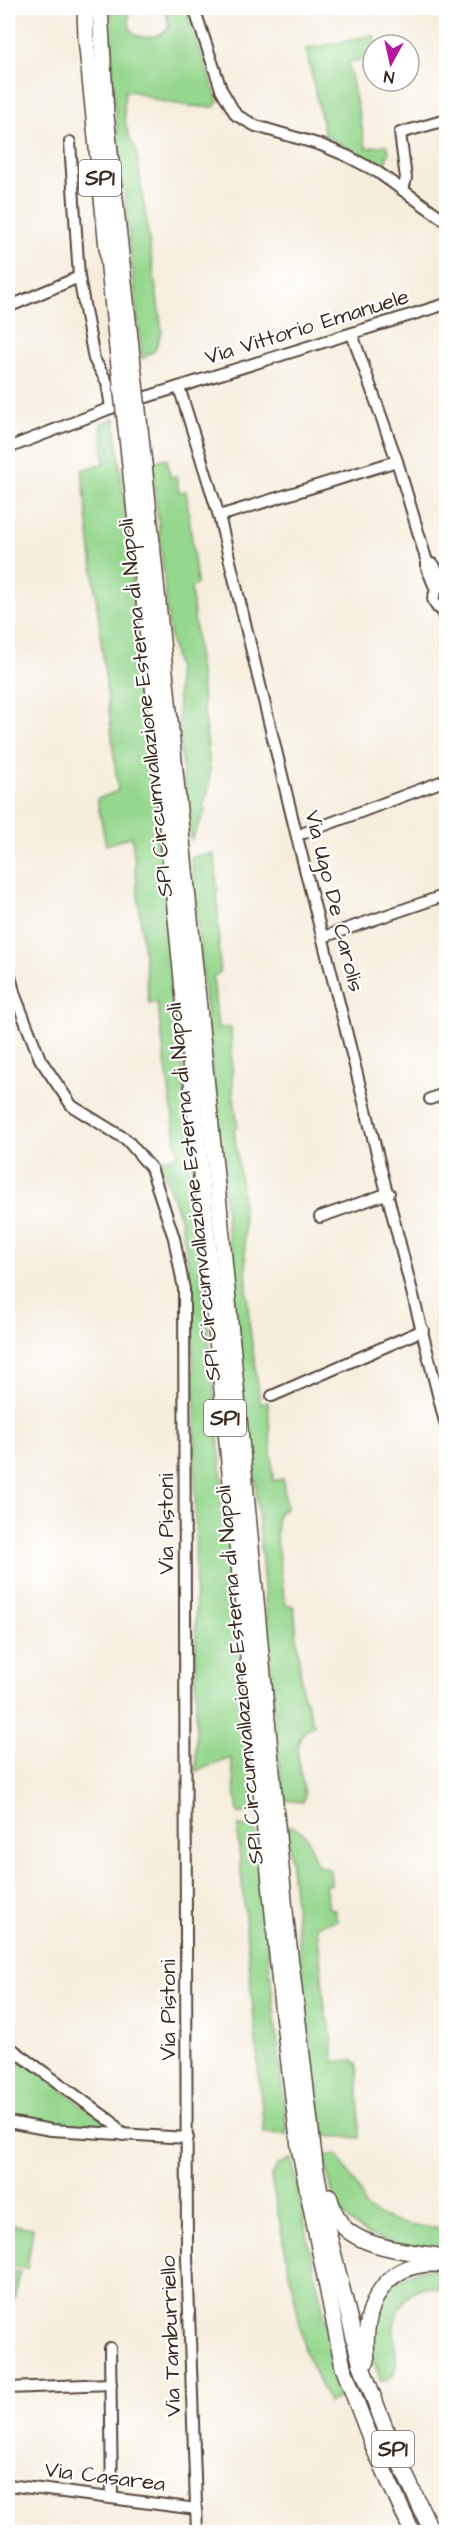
<svg xmlns="http://www.w3.org/2000/svg" width="454" height="2540" font-family="'Architects Daughter',sans-serif">
<style>
.green{fill:#96d78e;stroke:#688056;stroke-width:1.5}
.lines{fill:none;stroke-linecap:round;stroke-linejoin:round}
.minor-casing{stroke:#57473b;stroke-width:14}
.highway-casing{stroke:#57473b;stroke-width:18}
.minor{stroke:#fff;stroke-width:10}
.highway{stroke:#fff;stroke-width:15}
.highway-bridge-casing{stroke:#57473b;stroke-width:18;stroke-linecap:butt}
.highway-bridge{stroke:#fff;stroke-width:15}
.labels{text-anchor:middle;dominant-baseline:central;stroke-width:4.5;stroke-linejoin:round;paint-order:stroke}
.shield{fill:#fff;stroke:#766a62;stroke-width:1.5}
.shield-label{font-size:21px;font-weight:bold;fill:#3b2a1e}
.street-label{font-size:22px;fill:#3b2a1e;stroke:#fff}
</style>
<rect width="100%" height="100%" fill="#fff"/>
<filter id="ink" filterUnits="userSpaceOnUse"><feTurbulence type="fractalNoise" baseFrequency=".0167" numOctaves="2"/><feDisplacementMap in="SourceGraphic" scale="12" xChannelSelector="R" yChannelSelector="G"/><feConvolveMatrix kernelMatrix="1 2 1 2 8 2 1 2 1" color-interpolation-filters="sRGB"/></filter>
<filter id="wash" filterUnits="userSpaceOnUse"><feTurbulence type="fractalNoise" baseFrequency=".008" numOctaves="4" result="noise"/><feDisplacementMap in="SourceGraphic" scale="24" xChannelSelector="R" yChannelSelector="G"/><feGaussianBlur stdDeviation="1.35" result="paint"/><feColorMatrix in="noise" values="0 0 0 0 0 0 0 0 0 0 0 0 0 0 0 0 0 1.4 0 .05"/><feComposite in="paint" operator="in"/></filter>
<g filter="url(#wash)">
<rect width="100%" height="100%" fill="#f6eedd"/>
<g class="green">
<path d="M111 8H130C129 15 127 26 133 32 142 42 163 36 169 27L165 8H185L218 102 214 107C196 107 178 105 161 101 147 98 142 91 125 91 123 113 124 131 136 149L162 331 155 350 142 359 113 91Z"/>
<path d="M374 35 377 45H373V58L348 62 366 148 387 145 389 151 384 166 325 136 306 49Z"/>
<path d="M115 418 176 994 254 1813H238L231 1758 196 1771 195 1395 190 1287 186 1248 180 1218 159 1161 178 1155 157 1002 149 1004 132 836 106 845 97 799 118 791 82 470 104 463 101 423Z"/>
<path d="M167 458 170 477 176 476 179 492 186 491 197 584 191 588 210 769 208 793 203 806 206 810 191 840 179 737 177 668 170 637 154 481 153 462Z"/>
<path d="M213 853 216 864 220 972 213 977 218 1028H231L233 1092 238 1128 234 1129 242 1196 249 1322 260 1402 262 1404 268 1402 273 1481 283 1479 286 1508 278 1513 276 1535 285 1603 294 1607 302 1690 314 1725C287 1736 301 1772 305 1795L303 1802 284 1800 277 1745 255 1475 248 1443 191 857Z"/>
<path d="M239 1826 255 1828 287 2134 264 2133 238 1837Z"/>
<path d="M287 1826C312 1829 308 1847 317 1865L330 1870 331 1884 325 1885 329 1909H334L337 1920 317 1926 326 2020H329L334 2062 353 2060 357 2064 360 2138 324 2136 308 2034Z"/>
<path d="M8 2049 106 2123 107 2129 74 2128 8 2119Z"/>
<path d="M325 2155H338C347 2174 361 2186 365 2207 387 2222 416 2229 442 2227L446 2229V2254C406 2245 354 2244 335 2200 329 2186 327 2169 325 2155Z"/>
<path d="M292 2158C306 2238 325 2318 343 2397L329 2403 305 2351 271 2177 277 2165Z"/>
<path d="M8 2224 33 2228 27 2269 8 2266Z"/>
<path d="M8 2270 20 2272 15 2298 8 2297Z"/>
<path d="M419 2270H446V2290C438 2288 427 2285 418 2289 405 2294 395 2314 394 2328 393 2342 400 2361 393 2375 390 2380 386 2381 381 2381L369 2349 374 2314 393 2282Z"/>
</g>
</g>
<g filter="url(#ink)">
<g class="lines">
<defs>
<g id="minor">
<path d="M194 8 221 89 236 115 256 126 321 145 347 156 376 171 446 221"/>
<path d="M70 142 79 277 94 359 107 382 111 408"/>
<path d="M403 190 406 178 400 133 446 120"/>
<path d="M8 307 79 277"/>
<path d="M352 334 397 461 427 562V568L436 590"/>
<path d="M179 387 219 516 298 841 446 1426"/>
<path d="M8 448 111 408 446 304"/>
<path d="M219 516 397 461"/>
<path d="M427 562 434 565 445 585"/>
<path d="M446 585 436 590 433 599 437 607 446 611"/>
<path d="M442 610 446 626"/>
<path d="M304 833 446 780"/>
<path d="M323 937 446 895"/>
<path d="M8 970 16 998 40 1059 72 1106 127 1140 151 1168 174 1238 184 1289 187 2257 197 2532"/>
<path d="M430 1099 446 1093"/>
<path d="M320 1217 389 1193"/>
<path d="M272 1396 423 1330"/>
<path d="M8 2046 112 2122 123 2135"/>
<path d="M8 2122 51 2130 188 2138"/>
<path d="M110 2348 112 2498"/>
<path d="M8 2388 111 2384"/>
<path d="M8 2485 197 2509"/>
</g>
<g id="highway">
<path d="M85 8 86 38 117 348"/>
<path d="M100 8 106 115 131 347"/>
<path d="M144 464 220 1215 286 1921 315 2165 326 2223 360 2362 392 2446 432 2532"/>
<path d="M130 465 159 744 282 2006 299 2147 343 2367 375 2451 412 2532"/>
<path d="M329 2196C332 2206 335 2216 342 2225 362 2249 415 2252 444 2257"/>
<path d="M367 2361C362 2306 383 2257 446 2265"/>
</g>
</defs>
<use href="#minor" class="minor-casing"/>
<use href="#highway" class="highway-casing"/>
<use href="#minor" class="minor"/>
<use href="#highway" class="highway"/>
<defs>
<g id="highway-bridge">
<path d="M131 347 144 464"/>
<path d="M117 348 130 465"/>
</g>
</defs>
<use href="#highway-bridge" class="highway-bridge-casing"/>
<use href="#highway-bridge" class="highway-bridge"/>
</g>
</g>
<g class="labels">
<g class="shield">
<rect x="79" y="160" width="42" height="36" rx="4.5"/>
<rect x="204" y="1400" width="42" height="36" rx="4.5"/>
<rect x="372" y="2431" width="42" height="36" rx="4.5"/>
</g>
<g class="shield-label">
<text x="100" y="178">SP1</text>
<text x="225" y="1418">SP1</text>
<text x="393" y="2449">SP1</text>
</g>
<g class="street-label">
<text transform="translate(307 327) rotate(-17)">Via Vittorio Emanuele</text>
<text transform="translate(146 708) rotate(-96)">SP1 Circumvallazione Esterna di Napoli</text>
<text transform="translate(334 901) rotate(76)">Via Ugo De Carolis</text>
<text transform="translate(194 1192) rotate(-96)">SP1 Circumvallazione Esterna di Napoli</text>
<text transform="translate(166 1524) rotate(-90)">Via Pistoni</text>
<text transform="translate(240 1675) rotate(-95)">SP1 Circumvallazione Esterna di Napoli</text>
<text transform="translate(168 2010) rotate(-90)">Via Pistoni</text>
<text transform="translate(171 2336) rotate(-92)">Via Tamburriello</text>
<text transform="translate(105 2477) rotate(7)">Via Casarea</text>
</g>
</g>
<rect width="454" height="2540" fill="none" stroke="#fff" stroke-width="30"/>
<g transform="translate(391 63) rotate(188)"><circle r="28" fill="#ffffff" stroke="#b1aaa5" stroke-width="1.5"/>
<path d="M0-4.5L10 22L0 15L-10 22Z" fill="#b5179e"/>
<text y="-9" font-size="16" font-weight="bold" text-anchor="middle" fill="#3b2a1e">N</text>
</g>
</svg>
